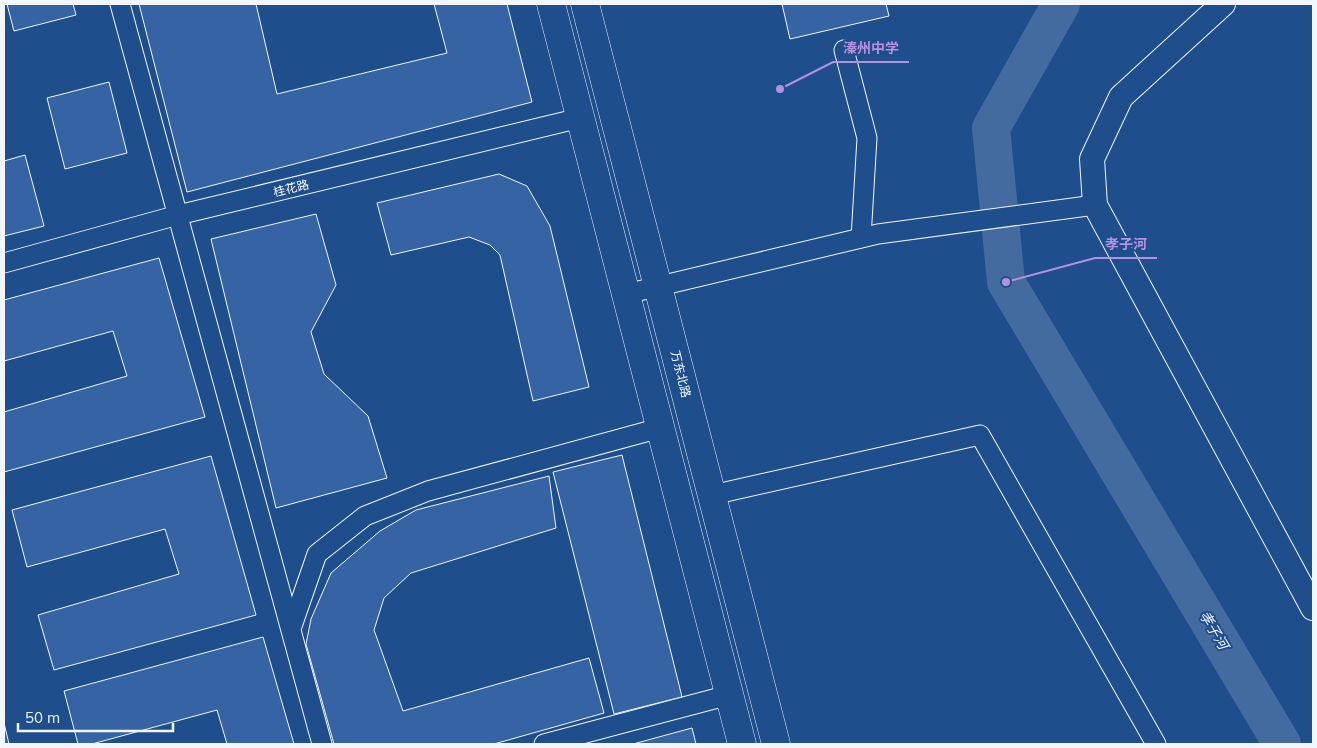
<svg xmlns="http://www.w3.org/2000/svg" width="1317" height="748" font-family="Mulish,'Noto Sans SC',sans-serif">
<style>
.lines{fill:none;stroke-linecap:round;stroke-linejoin:round}
.river{stroke:#446ba0;stroke-width:38}
.building{fill:#3563a3;stroke:#f2f6ff}
.minor-casing{stroke:#f2f6ff;stroke-width:21}
.tertiary-casing{stroke:#f2f6ff;stroke-width:26}
.primary-casing{stroke:#f2f6ff;stroke-width:29}
.minor{stroke:#1f4e8c;stroke-width:19}
.tertiary{stroke:#1f4e8c;stroke-width:24}
.primary{stroke:#1f4e8c;stroke-width:28}
.labels{text-anchor:middle;dominant-baseline:central;stroke-width:4;stroke-linejoin:round;paint-order:stroke}
.street-label{font-size:12px;fill:#f2f6ff;stroke:#1f4e8c}
.water-label{font-size:14px;font-style:italic;fill:#f2f6ff;stroke:#1f4e8c}
.leader{fill:none;stroke:#b691df;stroke-width:2}
.callout-dot{fill:#b691df;stroke:#1f4e8c;stroke-width:2}
.callout-label{font-size:14px;text-anchor:middle;font-weight:bold;fill:#b691df;stroke:#1f4e8c;stroke-width:4;stroke-linejoin:round;paint-order:stroke}
</style>
<rect width="100%" height="100%" fill="#1f4e8c"/>
<g class="lines">
<path class="river" d="M1061 4 991 128 1006 282 1282 744"/>
</g>
<g class="building">
<path d="M7 4H73L76 15 14 31Z"/>
<path d="M139 4H256L277 94 447 53 434 4H507L532 102 187 192Z"/>
<path d="M782 4H886L889 16 790 39Z"/>
<path d="M109 82 127 153 65 169 47 98Z"/>
<path d="M25 155 44 226 4 236V161Z"/>
<path d="M499 174 527 186 550 226 589 387 533 401 500 255 490 245 469 237 391 255 377 203Z"/>
<path d="M316 214 336 285 311 332 324 374 368 416 387 478 276 508 211 239Z"/>
<path d="M159 258 205 417 4 472V412L127 376 113 331 4 361V300Z"/>
<path d="M622 455 682 697 614 714 553 472Z"/>
<path d="M211 456 256 615 54 670 38 615 179 574 165 529 27 567 12 510Z"/>
<path d="M549 476 556 528 411 573 384 598 374 630 403 711 589 658 604 713 494 744H334L306 644 311 619 331 573 380 531 416 510Z"/>
<path d="M263 637 294 744H227L217 710 92 744H78L64 691Z"/>
<path d="M4 723 9 744H4Z"/>
<path d="M692 728 696 744H633Z"/>
</g>
<g class="lines">
<defs>
<g id="minor">
<path d="M120 4 322 744"/>
<path d="M844 50 867 138 861 238"/>
<path d="M4 263 178 215 580 118"/>
<path d="M626 294 878 234 1095 205"/>
<path d="M712 495 980 435 1156 744"/>
<path d="M291 629 317 554 365 516 428 491 660 428"/>
<path d="M544 744 729 695"/>
</g>
<path id="tertiary" d="M1223 4 1121 97 1092 159 1095 205 1313 608"/>
<g id="primary">
<path d="M551 4 742 744"/>
<path d="M585 4 776 744"/>
</g>
</defs>
<use href="#minor" class="minor-casing"/>
<use href="#tertiary" class="tertiary-casing"/>
<use href="#primary" class="primary-casing"/>
<use href="#minor" class="minor"/>
<use href="#tertiary" class="tertiary"/>
<use href="#primary" class="primary"/>
</g>
<g class="labels">
<g class="street-label">
<text transform="translate(291 188) rotate(-14)">桂花路</text>
<text transform="translate(681 374) rotate(76)">万东北路</text>
</g>
<g class="water-label">
<text transform="translate(1214 630) rotate(59)">孝子河</text>
</g>
</g>
<path class="leader" d="M780 89L833 62H909M1006 282L1095 258H1157"/>
<g class="callout-dot">
<circle cx="780" cy="89" r="5"/>
<circle cx="1006" cy="282" r="5"/>
</g>
<g class="callout-label">
<text x="871" y="53">溱州中学</text>
<text x="1126" y="249">孝子河</text>
</g>
<rect width="1317" height="748" fill="none" stroke="#f2f6ff" stroke-width="10"/>
<path d="M18 723v8h155v-8" fill="none" stroke="#f2f6ff" stroke-width="2.5"/>
<text x="25" y="723" font-size="15" fill="#f2f6ff" stroke="#1f4e8c" stroke-width="4" paint-order="stroke">50 m</text>
</svg>
